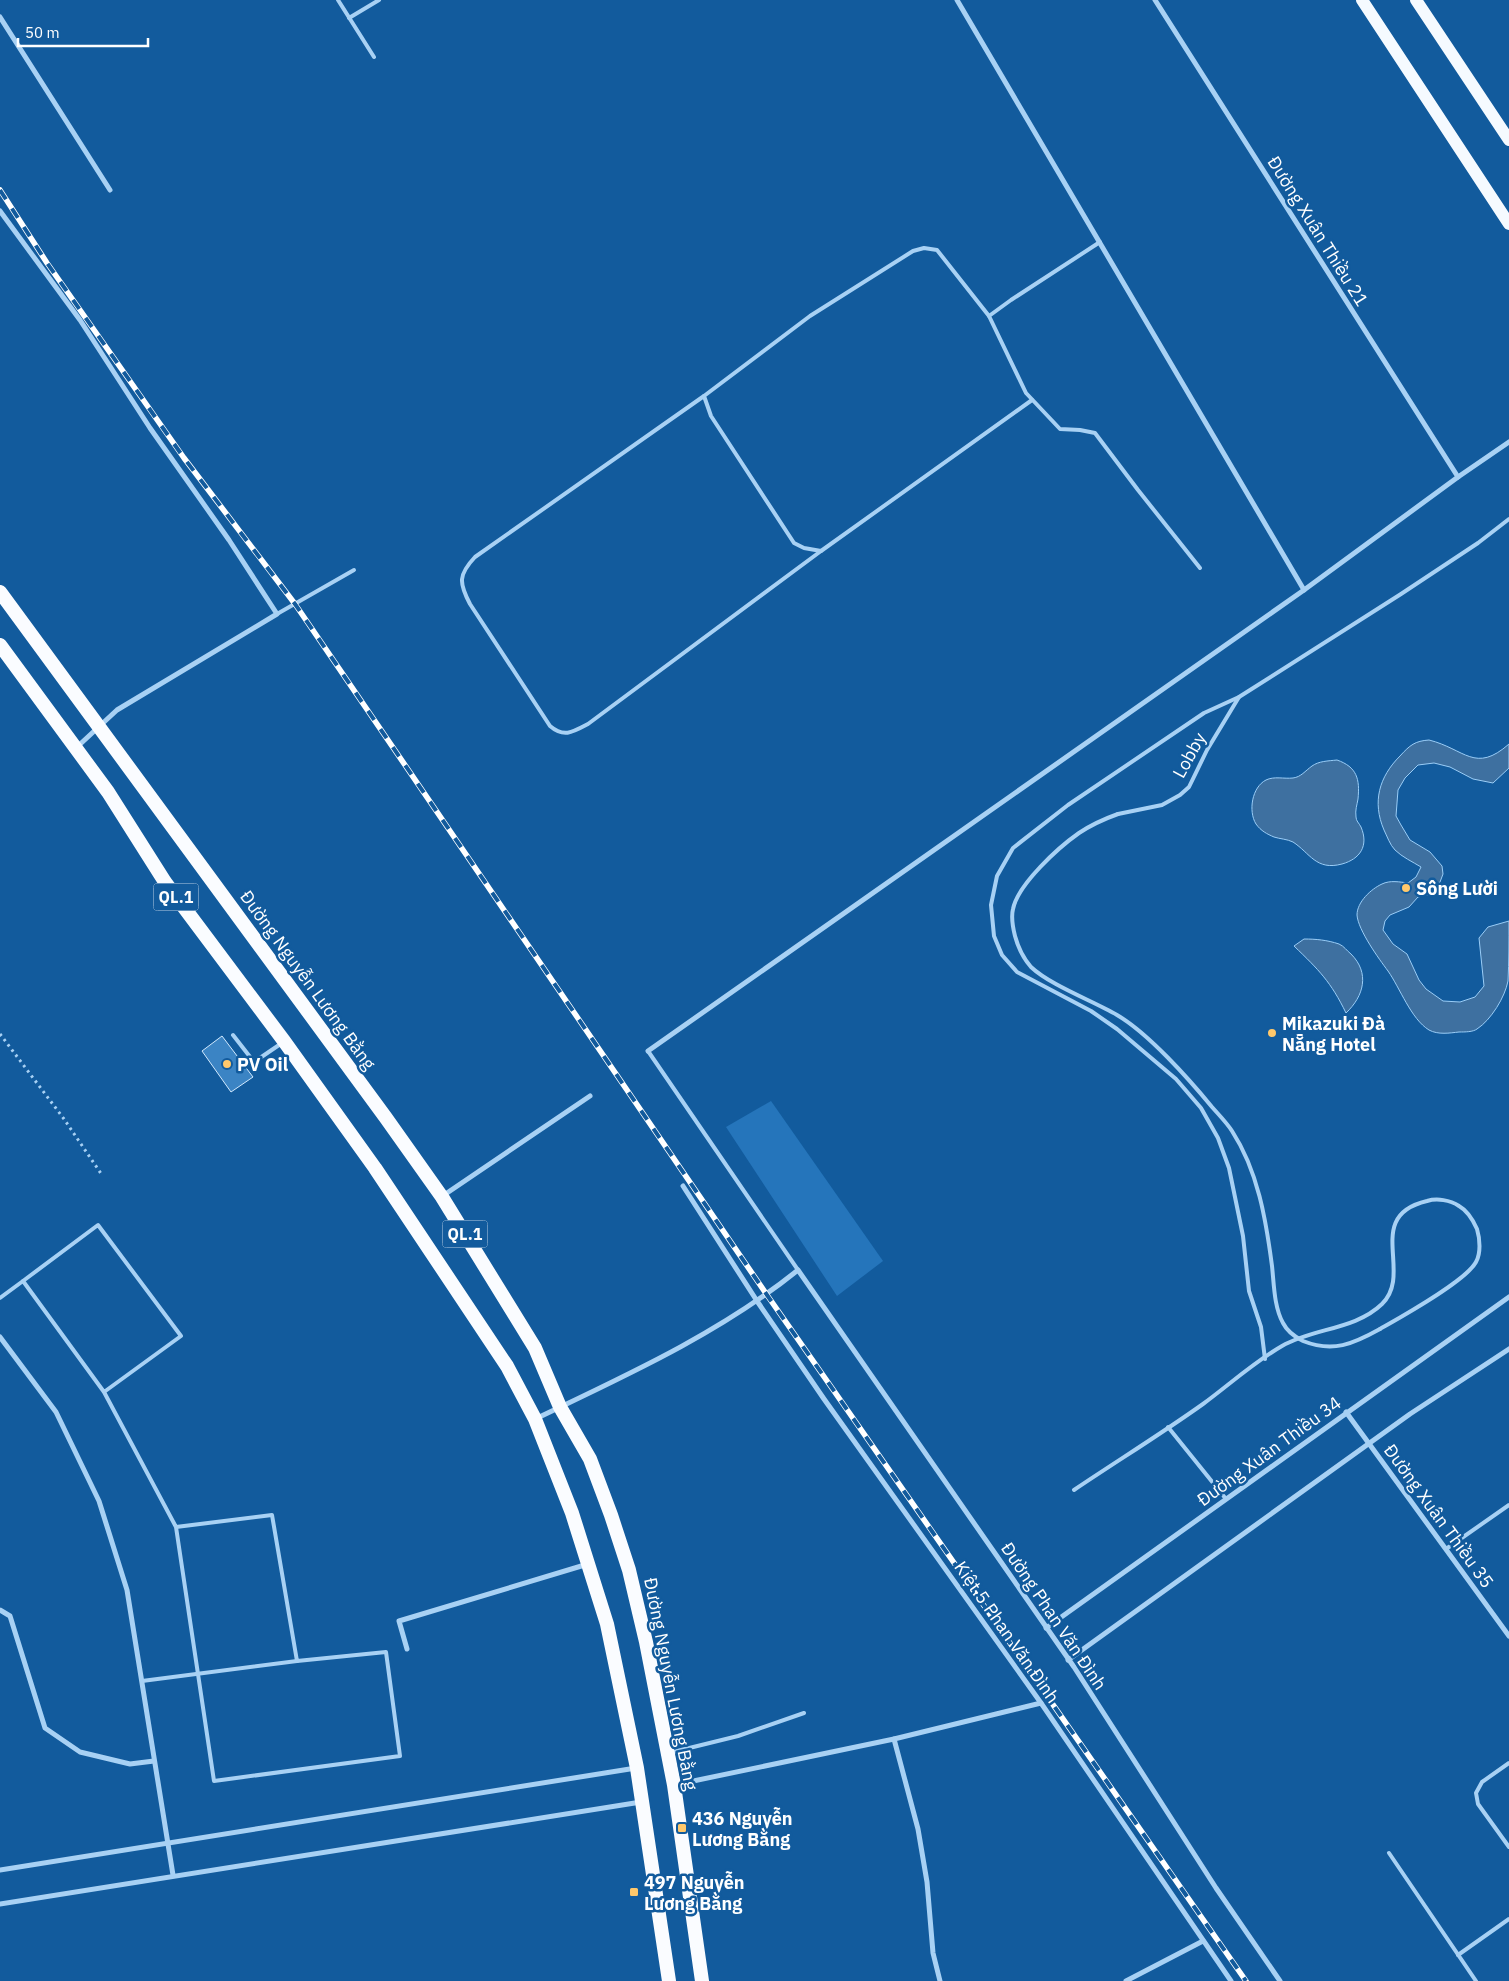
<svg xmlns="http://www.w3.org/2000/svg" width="1509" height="1981" font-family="'IBM Plex Sans',sans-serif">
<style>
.green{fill:#2575bb}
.water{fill:#3e70a0;stroke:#9acdf7}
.building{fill:#3b84c4;stroke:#d1e9fe}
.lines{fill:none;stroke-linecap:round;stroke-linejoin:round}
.path{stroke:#a8d1f4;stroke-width:3;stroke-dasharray:2.5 4;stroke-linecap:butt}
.service{stroke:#a8d1f4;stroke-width:4}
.minor{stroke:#a8d1f4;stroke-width:5}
.primary{stroke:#f5faff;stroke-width:12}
.trunk{stroke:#fafcff;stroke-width:14}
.rail-casing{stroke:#fff;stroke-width:5.5}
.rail{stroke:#125b9d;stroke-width:4;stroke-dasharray:11;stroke-linecap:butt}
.service-bridge{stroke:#a8d1f4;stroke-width:4}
.poi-dot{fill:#ffc86b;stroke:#125b9d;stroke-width:2}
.labels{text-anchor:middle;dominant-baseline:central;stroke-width:5;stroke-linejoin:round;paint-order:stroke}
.shield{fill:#125b9d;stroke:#b8cee2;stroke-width:1}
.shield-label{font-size:16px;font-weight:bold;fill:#fff}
.street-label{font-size:18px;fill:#fff;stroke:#125b9d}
.poi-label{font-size:18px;font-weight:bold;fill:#fff;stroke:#125b9d;text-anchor:start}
</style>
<rect width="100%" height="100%" fill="#125b9d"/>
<path class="green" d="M771 1101 883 1261 837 1296 726 1127Z"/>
<g class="water">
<path d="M1429 740C1465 749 1475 774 1509 744V768L1493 783 1473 779 1450 767 1434 763 1418 765 1405 778 1398 790 1396 816 1401 825 1410 840 1430 852 1442 866 1443 874 1440 882 1431 894 1418 897 1409 907 1390 915 1385 921 1383 930 1393 944 1407 954 1419 980 1426 989 1443 1001 1460 1002 1475 997 1484 986 1479 938 1488 927 1509 921C1509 940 1509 962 1508 981 1505 997 1491 1020 1477 1029 1473 1032 1465 1032 1459 1032 1450 1033 1438 1035 1429 1030 1411 1019 1400 988 1388 971 1379 959 1358 930 1357 915 1357 902 1371 889 1382 884 1390 880 1400 882 1408 883L1416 877 1421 867C1413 862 1402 857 1395 850 1390 845 1387 836 1384 830 1372 802 1379 777 1400 756 1410 745 1415 741 1429 740Z"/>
<path d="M1337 760C1357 767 1360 779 1358 799 1357 805 1355 810 1356 817 1356 821 1359 823 1361 827 1369 846 1360 859 1342 864 1316 871 1310 853 1293 842 1287 839 1280 839 1274 837 1267 834 1261 831 1256 824 1248 811 1252 787 1266 780 1274 776 1284 779 1293 778 1301 777 1305 771 1312 766 1319 761 1328 761 1337 760Z"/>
<path d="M1304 939C1316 939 1327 940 1339 944 1344 946 1347 951 1351 954 1370 973 1364 996 1346 1013 1331 982 1319 970 1294 946Z"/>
</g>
<path class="building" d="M222 1036 253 1077 231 1092 202 1051Z"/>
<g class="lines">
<path class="path" d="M0 1034 64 1119 102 1175"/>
<g class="service">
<path d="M338 0 374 57"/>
<path d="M349 18 379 0"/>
<path d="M1100 242 1011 300 989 316 1026 393 1060 429 1080 430 1095 433 1138 490 1200 568"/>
<path d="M989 316 937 250 924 248 913 251 810 316 704 396 711 416 794 543 804 548 821 551 1032 400"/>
<path d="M704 396 475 557C458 575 459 583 470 604L550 726C564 738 573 732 588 724L821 551"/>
<path d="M277 614 354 570"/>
<path d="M1118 814 1162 805 1180 795 1189 787 1207 750 1239 697"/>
<path d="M233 1035 254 1062 282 1043"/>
<path d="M648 1051 798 1270"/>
<path d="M0 1298 23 1281"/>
<path d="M1265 1359 1261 1327 1249 1291 1243 1236 1229 1168 1218 1138 1201 1108 1176 1079 1117 1029 1091 1011 1017 972 1002 955 994 936 991 905 997 876 1013 848 1068 805 1204 713 1239 697 1401 594 1478 543 1509 519"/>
<path d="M104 1392 23 1281 98 1225 181 1336 104 1392 176 1527 214 1781 400 1756 386 1652 297 1661 272 1515 176 1527"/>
<path d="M1168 1427 1226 1499"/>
<path d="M1074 1490C1117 1461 1161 1434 1203 1404 1229 1385 1254 1362 1282 1346 1313 1328 1355 1330 1382 1304 1414 1273 1363 1216 1427 1201 1437 1198 1450 1200 1459 1206 1468 1211 1473 1220 1477 1229 1480 1239 1481 1253 1476 1262 1466 1281 1401 1317 1380 1329"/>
<path d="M1446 1549 1509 1505"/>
<path d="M142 1681 297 1661"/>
<path d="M669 1753 738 1736 804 1713"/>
<path d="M1509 1763 1482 1782 1476 1793 1478 1804 1509 1847"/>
<path d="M1389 1853 1476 1981"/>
<path d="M1458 1955 1509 1919"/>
</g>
<g class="minor">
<path d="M957 0 1304 590"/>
<path d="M1155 0 1458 477"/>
<path d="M0 17 110 190"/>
<path d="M0 211 80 320 150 428 229 540 277 614 117 710 77 747"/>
<path d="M648 1051 1304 590 1458 477 1509 442"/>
<path d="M683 1186 757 1301 824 1399 1041 1703 1231 1981"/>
<path d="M444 1195 590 1096"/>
<path d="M0 1337 56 1412 99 1501 127 1590 173 1875"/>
<path d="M1346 1412 1509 1636"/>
<path d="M535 1419C625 1376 720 1333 798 1270L1074 1667 1216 1888 1280 1981"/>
<path d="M0 1610 10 1616 45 1728 80 1752 130 1764 154 1761"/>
<path d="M1046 1628 1509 1297"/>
<path d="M407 1649 399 1621 588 1564"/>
<path d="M1068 1660 1410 1414 1509 1349"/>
<path d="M894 1739 918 1829 927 1882 933 1953 940 1981"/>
<path d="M674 1785 894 1739 1041 1703"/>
<path d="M0 1870 636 1768"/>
<path d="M0 1904 641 1802"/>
<path d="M1126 1981 1203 1941"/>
</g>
<g class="primary">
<path d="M1362 0 1509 224"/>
<path d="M1416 0 1509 140"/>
</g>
<g class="trunk">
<path d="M0 592 386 1118 442 1197 535 1348 560 1407 590 1459 611 1515 629 1570 646 1642 674 1785 702 1981"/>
<path d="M0 645 108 792 165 882 284 1041 375 1168 507 1366 535 1419 572 1513 607 1624 637 1768 669 1981"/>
</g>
<defs>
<path id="rail" d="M0 190 47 263 184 458 295 604 767 1295 1246 1981"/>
</defs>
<use href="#rail" class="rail-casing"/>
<use href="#rail" class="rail"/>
<path class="service-bridge" d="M1118 814C1104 819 1091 825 1079 833 1059 847 1018 884 1013 909 1011 917 1013 928 1015 936 1018 947 1024 959 1031 967 1050 985 1093 1001 1117 1015 1148 1033 1189 1079 1212 1107 1219 1115 1227 1123 1232 1131 1258 1171 1266 1220 1272 1266 1274 1284 1274 1307 1283 1323 1287 1331 1295 1337 1303 1341 1333 1353 1353 1344 1380 1329"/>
</g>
<g class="poi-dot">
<circle cx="1406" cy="888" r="5"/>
<circle cx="1272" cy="1033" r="5"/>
<circle cx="227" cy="1064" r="5"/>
<rect x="677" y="1823" width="10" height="10" rx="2.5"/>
<rect x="629" y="1887" width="10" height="10" rx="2.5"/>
</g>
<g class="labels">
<g class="shield">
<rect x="153.5" y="883.5" width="45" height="27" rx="4"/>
<rect x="442.5" y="1220.5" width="45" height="27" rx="4"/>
</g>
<g class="shield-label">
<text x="176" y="897">QL.1</text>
<text x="465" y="1234">QL.1</text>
</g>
<g class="street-label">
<text transform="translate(1318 231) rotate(58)">Đường Xuân Thiều 21</text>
<text transform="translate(1189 755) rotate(-61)">Lobby</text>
<text transform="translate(308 980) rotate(54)">Đường Nguyễn Lương Bằng</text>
<text transform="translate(1269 1451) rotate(-36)">Đường Xuân Thiều 34</text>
<text transform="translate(1439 1516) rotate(54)">Đường Xuân Thiều 35</text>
<text transform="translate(1054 1616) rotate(56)">Đường Phan Văn Đình</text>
<text transform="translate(1007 1632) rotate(55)">Kiệt 5 Phan Văn Đình</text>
<text transform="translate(671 1684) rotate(79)">Đường Nguyễn Lương Bằng</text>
</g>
<g class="poi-label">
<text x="1416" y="888">Sông Lười</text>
<text x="1282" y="1023">Mikazuki Đà<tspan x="1282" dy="21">Nẵng Hotel</tspan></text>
<text x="237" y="1064">PV Oil</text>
<text x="692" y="1818">436 Nguyễn<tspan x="692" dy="21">Lương Bằng</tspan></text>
<text x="644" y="1882">497 Nguyễn<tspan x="644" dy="21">Lương Bằng</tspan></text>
</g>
</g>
<path d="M18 38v8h130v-8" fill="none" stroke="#ffffff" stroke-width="2.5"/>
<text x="25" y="38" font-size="15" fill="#ffffff" stroke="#125b9d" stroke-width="4" paint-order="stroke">50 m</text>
</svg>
